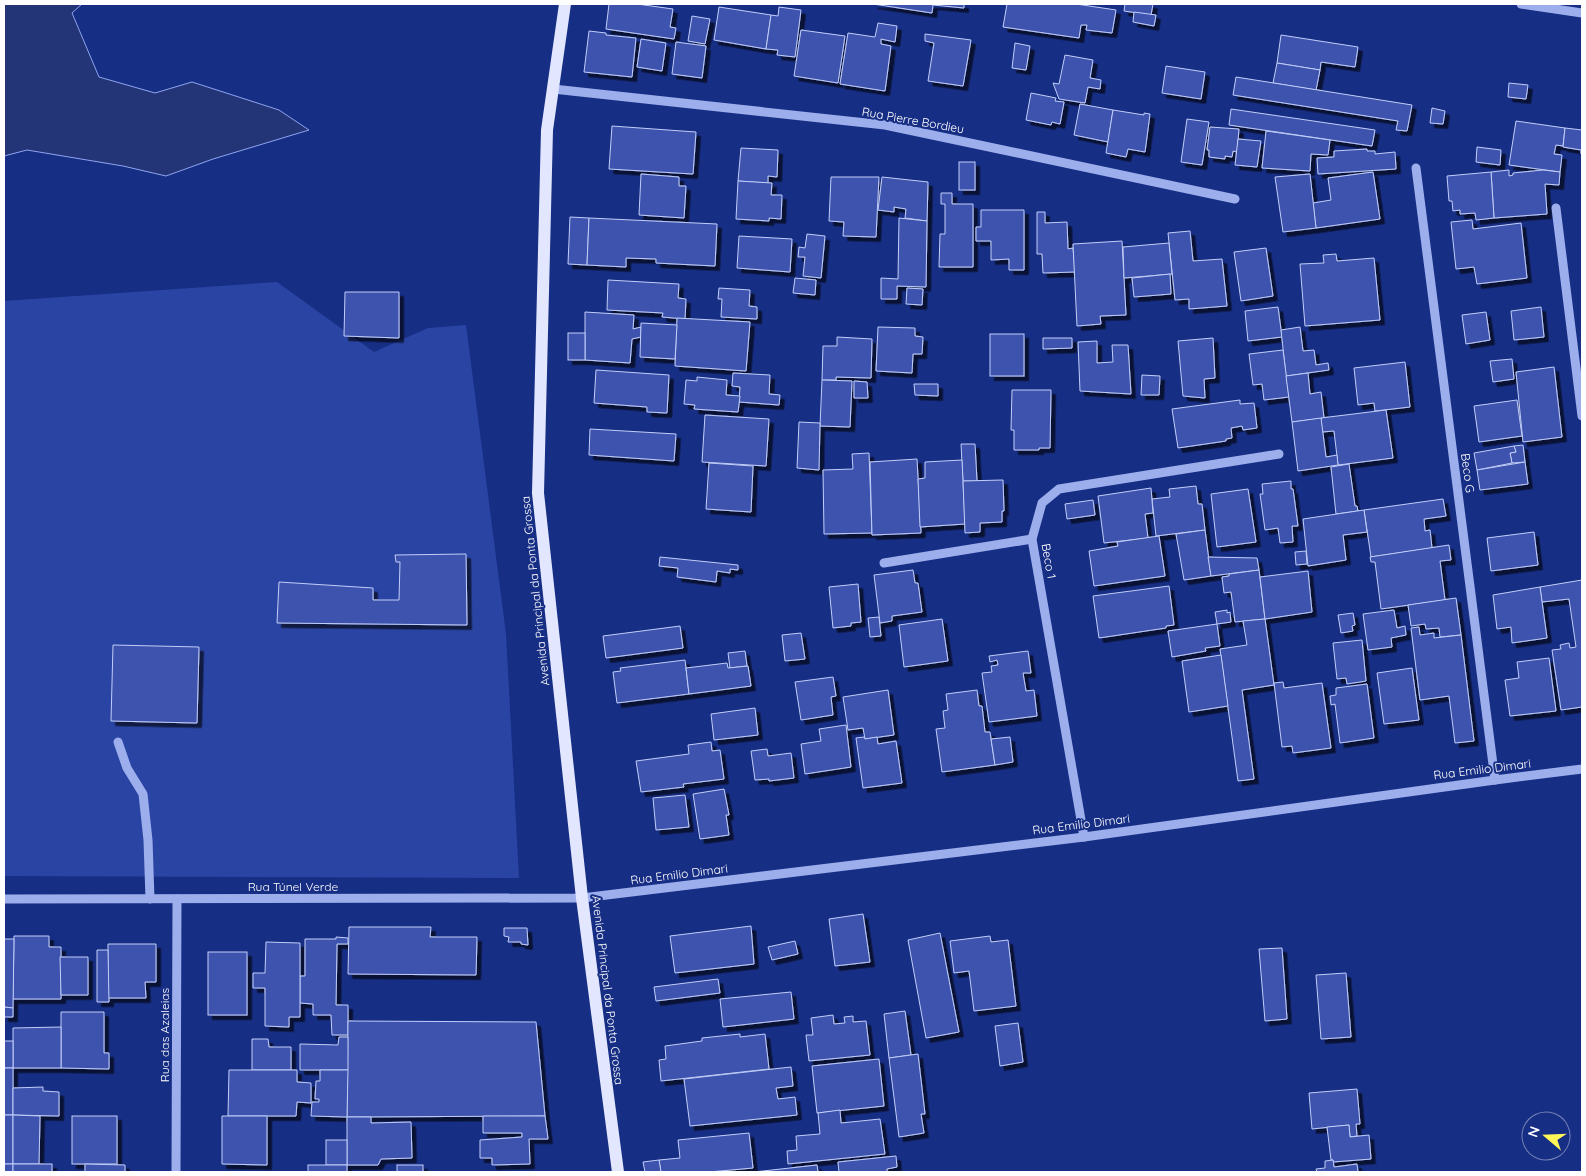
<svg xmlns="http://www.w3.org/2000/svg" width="1586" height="1176" font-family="Quicksand,sans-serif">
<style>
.green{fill:#2a44a4}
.water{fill:#243577;stroke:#8fa5f0}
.building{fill:#3c53ad;stroke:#c2cef9;filter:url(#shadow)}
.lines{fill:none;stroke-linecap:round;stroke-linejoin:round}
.minor{stroke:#9daeed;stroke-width:9}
.major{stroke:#e2e7ff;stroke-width:12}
.labels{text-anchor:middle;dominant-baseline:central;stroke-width:4;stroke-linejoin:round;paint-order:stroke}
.street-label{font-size:12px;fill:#fff;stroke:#172e85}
</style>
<defs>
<filter id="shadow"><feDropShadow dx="4.5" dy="4.5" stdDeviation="0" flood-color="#0009"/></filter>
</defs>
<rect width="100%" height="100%" fill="#172e85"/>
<path class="green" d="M277 282 374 352 428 328 466 325 506 634 519 878 4 876V301Z"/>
<path class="water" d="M4 4H82L72 13 99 77 155 93 192 82 279 110 309 130 213 159 166 176 123 166 27 150 4 156Z"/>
<g class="building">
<path d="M609 4H637L673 9 670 27 676 28 674 39 606 29Z"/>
<path d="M873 4H964V8L933 5 932 13Z"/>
<path d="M1007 4H1076L1116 10 1112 33 1086 30 1087 25H1081L1079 38 1003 27Z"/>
<path d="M1125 4H1153L1151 15 1124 11Z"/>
<path d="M719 7 771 15 766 49 714 40Z"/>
<path d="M779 7 801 10 795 57 777 55 778 50 766 49 771 15 778 16Z"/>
<path d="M1134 12 1156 15 1154 26 1133 22Z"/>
<path d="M692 16 710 19 705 44 688 41Z"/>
<path d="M878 23 897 26 895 42 881 39V44L891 46 885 91 840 84 848 33 875 37Z"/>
<path d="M801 30 845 36 838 83 794 76Z"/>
<path d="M589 31 606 33V35L636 38 632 77 584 72Z"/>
<path d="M925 34 971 40 963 86 928 81 934 43 925 41Z"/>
<path d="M1281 35 1358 47 1355 67 1321 62 1320 70 1277 63Z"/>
<path d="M641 39 666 43 662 71 637 67Z"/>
<path d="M676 42 706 46 702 78 672 74Z"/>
<path d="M1015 43 1030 46 1026 70 1012 68Z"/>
<path d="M1065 55 1093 60 1090 78 1101 80 1100 89 1088 87 1085 103 1059 99 1053 83 1059 84Z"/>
<path d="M1277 63 1320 70 1316 90 1273 83Z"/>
<path d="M1166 66 1205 72 1201 99 1162 93Z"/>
<path d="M1236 77 1412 105 1407 131 1396 130 1398 121 1233 95Z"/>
<path d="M1509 83 1528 85 1526 99 1508 97Z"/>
<path d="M1031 93 1056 98 1055 101 1064 102 1060 124 1052 122 1051 125 1026 120Z"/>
<path d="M1080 104 1113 110 1108 142 1074 135Z"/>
<path d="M1432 108 1445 111 1443 124 1430 123Z"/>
<path d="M1231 109 1375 130 1372 146 1229 125Z"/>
<path d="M1113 110 1144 115V113L1150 114 1145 152 1128 149 1126 157 1106 153Z"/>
<path d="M1187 119 1209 122 1202 165 1181 162Z"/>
<path d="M1516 121 1565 128 1563 146 1556 145 1554 154 1562 155 1560 172 1509 165Z"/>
<path d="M612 126 696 132 693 174 609 169Z"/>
<path d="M1210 127 1239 129 1237 152 1233 151 1232 157 1225 156V159L1209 157V150H1207Z"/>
<path d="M1565 128 1582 130V154H1581V150L1563 147Z"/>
<path d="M1266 131 1330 140 1328 155 1311 154 1310 171 1262 168Z"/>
<path d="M1238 139 1261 141 1257 167 1235 165Z"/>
<path d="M1477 147 1501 150 1500 165 1476 162Z"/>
<path d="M741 148 778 150 777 177 768 176V183L738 181Z"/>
<path d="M1367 149V151H1375V154L1395 152 1396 169 1318 174 1317 158 1334 157V151Z"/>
<rect x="959" y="162" width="16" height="28"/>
<path d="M1509 170V176L1513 175V173L1543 170 1560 172 1559 185 1545 184 1547 214 1494 218 1491 172Z"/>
<path d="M1373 172 1380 219 1316 228 1313 203 1331 200 1328 178Z"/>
<path d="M1491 172 1494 218 1476 220 1475 213 1460 214V210L1453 211 1452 201H1449L1447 176Z"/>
<path d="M641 174 679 177V186H686L684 218 639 215Z"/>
<path d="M1310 174 1316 228 1283 232 1275 177Z"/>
<path d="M831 177H879L876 237 843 236 844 222 829 221Z"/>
<path d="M882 177 928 182 927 221 905 218 906 209 894 207V212L878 210Z"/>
<path d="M738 181 772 183 771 195H782L781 219 769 218V221L736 219Z"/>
<path d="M941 193H952V204H973V267H939L940 234H945V204H941Z"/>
<path d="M981 210H1024V270H1009V259L991 260V241H976V227H981Z"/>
<path d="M1037 212H1045V223L1067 222 1068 249 1073 248 1075 272 1043 273 1042 254H1037Z"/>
<path d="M570 217 589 218 587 265 568 264Z"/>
<path d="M589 218 717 224 715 266 656 263V259L626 258V267L587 265Z"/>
<path d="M899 218 927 221 926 287 897 286V299H881V278L898 279Z"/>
<path d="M1472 220 1473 229 1521 223 1527 278 1477 284 1474 267 1456 269 1451 222Z"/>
<path d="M1190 231 1193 261 1222 259 1227 306 1189 309V299L1175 300 1168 233Z"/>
<path d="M807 234 825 236 821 278 803 276 805 257H798L799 247 805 248Z"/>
<path d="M739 236 792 239 790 272 737 268Z"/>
<path d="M1122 241 1126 315 1100 316 1101 324 1077 326 1073 244Z"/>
<path d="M1169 243 1172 274 1124 278 1123 247Z"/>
<path d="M1266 248 1273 296 1241 301 1234 252Z"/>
<path d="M1336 254 1337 261 1374 258 1380 320 1305 326 1300 264 1324 263 1323 255Z"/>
<path d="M1170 274 1171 294 1134 297 1132 278Z"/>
<path d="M795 278 816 280 815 295 793 293Z"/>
<path d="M608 280 679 284 678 298 686 299 685 319 662 317 663 313 607 310Z"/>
<path d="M719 288 750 290 749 306 757 307V319L721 317 722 299H718Z"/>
<path d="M907 288 923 289 922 305 906 304Z"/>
<path d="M345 292H399V338L344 336Z"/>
<path d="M1278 307 1282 337 1248 341 1245 311Z"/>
<path d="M1541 307 1544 337 1514 340 1511 311Z"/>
<path d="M585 312 634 315 633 329 641 327V337L632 339 630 363 585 360Z"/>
<path d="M1486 312 1490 340 1466 344 1462 315Z"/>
<path d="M677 318 750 322 746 371 675 366Z"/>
<path d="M641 323 677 325 675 359 640 357Z"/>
<path d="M878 327 915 328V336L923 337 922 354H913L912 373 876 371Z"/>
<path d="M1300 327 1303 351 1314 350 1316 365 1328 363 1329 370 1286 376 1281 330Z"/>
<rect x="568" y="333" width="17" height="27"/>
<rect x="990" y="334" width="34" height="42"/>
<path d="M837 337 872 339 871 378 836 377V380H822L823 346H837Z"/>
<path d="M1043 338H1072V348L1043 349Z"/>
<path d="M1213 338 1215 378 1204 379 1205 398 1183 396 1178 341Z"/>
<path d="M1097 341V363L1113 362 1112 345H1128L1131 394 1080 391 1078 342Z"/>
<path d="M1283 350 1289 397 1264 400 1262 384 1253 385 1249 354Z"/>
<path d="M1512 359 1514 379 1493 382 1490 361Z"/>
<path d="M1405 362 1410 407 1375 411 1374 403 1358 405 1354 368Z"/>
<path d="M1554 367 1562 437 1523 442 1516 372Z"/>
<path d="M596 370 669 375 667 413 647 412V407L594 403Z"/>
<path d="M733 373 770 375 769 394 780 395 779 405 739 402 740 387 732 386Z"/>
<path d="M1308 373 1310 394 1321 392 1324 418 1292 422 1286 376Z"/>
<path d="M1142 375 1160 376 1159 395H1141Z"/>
<path d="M697 377 727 380 726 395 740 396 738 412 694 409 695 405 684 404 686 380 697 381Z"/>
<path d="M822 380 852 381 850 427 820 426Z"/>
<path d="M854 381 867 382 868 398H854Z"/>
<path d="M914 384H938V396L915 395Z"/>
<path d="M1012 390H1051L1050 448H1039V450H1014V430H1011Z"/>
<path d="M1240 400V404L1254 403 1257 428 1243 430 1242 426 1231 428 1232 438 1226 439V441L1178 448 1172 409Z"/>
<path d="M1517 400 1522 436 1479 442 1474 406Z"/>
<path d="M1386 410 1393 458 1338 465 1334 431 1322 432 1321 418Z"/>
<path d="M705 415 769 419 766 466 702 462Z"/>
<path d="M1321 418 1326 457 1337 455 1338 465 1298 471 1292 422Z"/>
<path d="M799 422 820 423 819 470 797 468Z"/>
<path d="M590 429 676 434 674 461 589 455Z"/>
<path d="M961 444H975L977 481H963Z"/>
<path d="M1523 445 1525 462 1512 463 1510 453 1516 452 1514 446Z"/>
<path d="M1514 446 1516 452 1510 453 1512 463 1477 470 1474 453Z"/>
<path d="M869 453 872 533 824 534 823 470 853 469 852 454Z"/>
<path d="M917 459 921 533 872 535 870 462Z"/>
<path d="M962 460 965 524 920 527 918 479 925 478V462Z"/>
<path d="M1525 462 1528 484 1480 490 1477 470Z"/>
<path d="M709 463 753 466 751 512 706 509Z"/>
<path d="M1349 464 1355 506H1357L1358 511 1336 514 1331 467Z"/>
<path d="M1003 480 1004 511H1002V522L980 523V532L965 533 963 481Z"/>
<path d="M1291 481V489H1293L1298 526H1292L1293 542 1280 543 1278 528 1265 530 1260 494H1263L1262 484Z"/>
<path d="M1196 486 1198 504H1202L1205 530 1156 536 1152 499 1170 497 1169 489Z"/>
<path d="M1151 488 1153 513 1145 514 1148 538 1104 543 1098 496Z"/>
<path d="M1248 489 1256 542 1217 547 1211 494Z"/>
<path d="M1443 499 1446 516 1424 519 1425 531 1430 530 1432 548 1371 557 1364 510Z"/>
<path d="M1093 500 1095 515 1067 519 1065 504Z"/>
<path d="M1364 510 1367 532 1343 535 1346 560 1308 566 1303 519Z"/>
<path d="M1205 530 1211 576 1184 580 1176 534Z"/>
<path d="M1534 532 1538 565 1491 571 1487 538Z"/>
<path d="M1159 536 1165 576 1094 586 1089 551 1118 546 1117 542Z"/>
<path d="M1449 545 1451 560 1440 561 1445 600 1381 609 1375 562H1371L1370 557Z"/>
<path d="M1306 551 1307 564 1296 565 1295 552Z"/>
<path d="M466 554 467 625 277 623 279 582 373 588V600H399L400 562H396L395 555Z"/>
<path d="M660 557 738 565V570L730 569V573L717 571 716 582 677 577 678 568 659 566Z"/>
<path d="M1208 557 1257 558 1259 570 1211 576Z"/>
<path d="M913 570 915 583H918L922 612 892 616V621L880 623 874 575Z"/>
<path d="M1259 570 1265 619 1235 622 1231 592 1224 593 1222 577 1229 576V574Z"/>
<path d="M1308 571 1312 612 1265 619 1260 577Z"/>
<path d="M1582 580V707L1561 710 1552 650 1561 649 1560 645 1569 643 1570 648 1576 647 1569 599 1542 602 1540 587Z"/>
<path d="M858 584 861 622 851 623V626L833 628 829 587Z"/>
<path d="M1169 586 1174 625 1166 626V628L1099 638 1093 596Z"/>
<path d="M1540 587 1547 638 1512 643 1511 627 1497 629 1493 595Z"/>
<path d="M1456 598 1461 635 1440 637 1439 628 1426 629 1425 624 1411 626 1408 605Z"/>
<path d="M1227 610V613L1230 612 1231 622 1217 624 1215 612Z"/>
<path d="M1394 610 1397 628 1405 626 1406 635 1391 638 1392 647 1368 650 1363 614Z"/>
<path d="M1353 613 1355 625 1352 626 1353 631 1341 633 1338 615Z"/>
<path d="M879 617 881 636 870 637 868 618Z"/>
<path d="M942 619 948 661 904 667 899 625Z"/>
<path d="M1265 619 1274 685 1242 690 1254 779 1238 781 1220 649 1247 645 1243 621Z"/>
<path d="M1217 624 1220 646 1205 648 1206 651 1172 657 1168 631Z"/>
<path d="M680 626 683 648 606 658 603 636Z"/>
<path d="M1419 627 1420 635 1434 633V638L1461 635 1474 741 1455 743 1449 696 1420 700 1411 628Z"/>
<path d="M801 633 805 659 785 661 782 635Z"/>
<path d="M1362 640 1366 681 1347 684 1346 678 1337 679 1333 643Z"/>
<path d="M113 645 199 647 197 723 111 721Z"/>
<path d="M745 651 747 666 730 668 728 653Z"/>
<path d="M1028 651 1031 673H1023L1026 691 1034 690 1037 716 989 722 982 673 992 672 991 666 998 665 997 660 990 662 989 656Z"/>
<path d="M1221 655 1228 706 1189 712 1182 661Z"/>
<path d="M1549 658 1556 711 1510 716 1505 680 1519 678 1517 662Z"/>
<path d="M685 660 689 694 617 703 613 672 621 671 620 668Z"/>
<path d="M727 663 728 668 748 666 751 686 689 694 686 668Z"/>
<path d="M1412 668 1419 720 1384 724 1377 673Z"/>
<path d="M833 677 836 696 831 697 833 715 801 720 795 682Z"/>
<path d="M1283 682 1284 688 1322 683 1331 748 1293 753 1292 746 1282 747 1274 683Z"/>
<path d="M1367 684 1374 738 1340 743 1335 704 1331 705 1330 696 1336 695V688Z"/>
<path d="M888 690 894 735 865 739 863 728 848 730 843 697Z"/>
<path d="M977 690 979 706H982L985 732H990L995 765 942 772 936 729 945 728 943 711 948 710 946 694Z"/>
<path d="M755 708 758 735 714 740 711 714Z"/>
<path d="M846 725 851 767 805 774 801 744 821 741 819 729Z"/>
<path d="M864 737 865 739 877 737 878 744 896 741 902 783 863 788 856 738Z"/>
<path d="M1010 737 1013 762 995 765 991 739Z"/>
<path d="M711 742 712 751 720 750 724 779 683 784 684 787 641 792 636 761 689 754 688 745Z"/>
<path d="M767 749 768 756 791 753 794 778 769 781V779L755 780 751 751Z"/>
<path d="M724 789 729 815H726L729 835 700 839 693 794Z"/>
<path d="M685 795 689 827 656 830 653 798Z"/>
<path d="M863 914 870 962 835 966 829 919Z"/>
<path d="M751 926 754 964 675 973 670 936Z"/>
<path d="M349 927H431L430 937H477L476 975 348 974Z"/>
<path d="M504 928H527L528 945 521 944V942H508L509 937 504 936Z"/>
<path d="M940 933 959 1032 926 1038 908 940Z"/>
<path d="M14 936H49V947H61V999H13Z"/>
<path d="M990 936 991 942 1008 940 1016 1006 974 1011 969 971 954 973 950 941Z"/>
<path d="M336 937 348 938V944H337L336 1005H348V1035H332L331 1015H313V1004L300 1003V976H305V939H336Z"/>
<path d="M4 939H14L13 1008 4 1007Z"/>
<path d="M795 941 798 954 772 960 768 947Z"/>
<path d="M266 942 300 943V1017H289V1027L265 1026V988H253V973H265Z"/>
<path d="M108 944H156V982H145L146 998H108Z"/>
<path d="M1282 948 1287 1019 1265 1021 1259 949Z"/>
<path d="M97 950H108L109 1002H97Z"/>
<rect x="208" y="952" width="39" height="63"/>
<path d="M60 957H88V995H61Z"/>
<path d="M1346 973 1351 1037 1321 1039 1316 975Z"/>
<path d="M718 979 720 993 656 1001 654 987Z"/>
<path d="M791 992 794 1019 723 1027 720 999Z"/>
<path d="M4 1007 13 1008V1017H4Z"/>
<path d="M905 1011 911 1055 889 1058 884 1014Z"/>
<path d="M61 1012H104V1053H109V1069L61 1068Z"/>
<path d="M833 1015 834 1024 845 1023 844 1017 853 1016V1022L866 1021 870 1055 809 1061 806 1035H813L811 1018Z"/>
<path d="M348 1021 536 1022 545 1116 347 1117Z"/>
<path d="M1018 1023 1023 1062 1000 1066 995 1026Z"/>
<path d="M61 1027V1068H13V1028Z"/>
<path d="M740 1034V1037L765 1034 769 1069 661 1081 659 1060 666 1059 665 1046 702 1041V1038Z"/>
<path d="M339 1037H348V1070H300V1044L338 1045Z"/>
<path d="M252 1039H268L269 1047H291V1070H252Z"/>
<rect x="4" y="1041" width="9" height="27"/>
<path d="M918 1054 925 1114H921L924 1133 899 1137 889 1058Z"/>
<path d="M879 1059 884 1106 817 1113 812 1066Z"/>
<path d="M791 1067 793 1086 776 1088 778 1099 795 1097 797 1115 690 1126 684 1079Z"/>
<rect x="4" y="1068" width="9" height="47"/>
<path d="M229 1070H297V1082L311 1083V1103L297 1102 296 1116H228Z"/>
<path d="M320 1070H348L347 1117 311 1116 312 1102H319V1099H315L316 1081H320Z"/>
<path d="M43 1087V1091L59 1092V1116L13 1115V1088Z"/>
<path d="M1357 1089 1360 1124H1356L1357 1136 1350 1137 1349 1125 1312 1129 1309 1093Z"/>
<path d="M840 1110 841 1123 880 1119 885 1154 788 1164 787 1151 797 1150 796 1136 820 1134 818 1113Z"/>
<rect x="4" y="1115" width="9" height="49"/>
<path d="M13 1115 40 1116 39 1164H13Z"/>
<rect x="72" y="1116" width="45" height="48"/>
<path d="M222 1116H267V1165L222 1164Z"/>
<path d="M483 1116H545L548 1139H529L530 1164 492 1165V1158H480V1140L522 1137V1133H483Z"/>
<path d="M347 1117H371V1123L411 1122 412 1158 381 1159 378 1165H347Z"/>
<path d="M1349 1125 1350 1137 1369 1135 1371 1159 1333 1162V1160H1331L1327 1127Z"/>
<path d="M749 1133 753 1168 709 1172H661L659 1160 680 1158 678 1140Z"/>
<rect x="326" y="1140" width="21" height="25"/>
<path d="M896 1156 897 1167 887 1169V1172H839L838 1162Z"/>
<path d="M659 1160 661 1172H645L643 1162Z"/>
<path d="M1333 1160 1334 1167 1357 1164 1358 1172H1317L1316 1169 1325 1168V1161Z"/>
<rect x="4" y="1164" width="9" height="8"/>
<rect x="13" y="1164" width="39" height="8"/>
<path d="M85 1164 125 1165V1172H85Z"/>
<rect x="308" y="1165" width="39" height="7"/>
<rect x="397" y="1165" width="26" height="7"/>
<path d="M817 1165 818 1172H754Z"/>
</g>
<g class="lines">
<g class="minor">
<path d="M1521 4 1582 13"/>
<path d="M553 89 885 125 1235 199"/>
<path d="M1416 168 1495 780"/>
<path d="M1556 208 1582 416"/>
<path d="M884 563 1032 539"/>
<path d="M118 742 127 768 143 794 148 840 150 899"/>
<path d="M1084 837 1032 539 1042 503 1059 489 1279 454"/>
<path d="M4 899 582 898 1084 837 1495 780 1582 769"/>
<path d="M176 1172 177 899"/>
</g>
<path class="major" d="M565 4 547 130 538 493 582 898 618 1172"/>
</g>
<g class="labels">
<g class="street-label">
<text transform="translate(913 120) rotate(10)">Rua Pierre Bordieu</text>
<text transform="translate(1468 473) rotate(83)">Beco G</text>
<text transform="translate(1049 561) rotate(80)">Beco 1</text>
<text transform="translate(535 591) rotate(-96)">Avenida Principal da Ponta Grossa</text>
<text transform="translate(1482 769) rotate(-7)">Rua Emilio Dimari</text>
<text transform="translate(1081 824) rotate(-7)">Rua Emilio Dimari</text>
<text transform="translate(679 874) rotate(-7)">Rua Emilio Dimari</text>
<text x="293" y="886">Rua Túnel Verde</text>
<text transform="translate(608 990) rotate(83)">Avenida Principal da Ponta Grossa</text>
<text transform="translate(164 1035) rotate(-90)">Rua das Azaleias</text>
</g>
</g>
<rect width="1586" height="1176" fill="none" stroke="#ffffff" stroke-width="10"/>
<g transform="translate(1546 1136) rotate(289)"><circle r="24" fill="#172e85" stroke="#7482b6"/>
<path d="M0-4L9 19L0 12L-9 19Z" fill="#fff658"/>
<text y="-8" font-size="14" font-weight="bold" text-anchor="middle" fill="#ffffff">N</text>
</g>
</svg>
